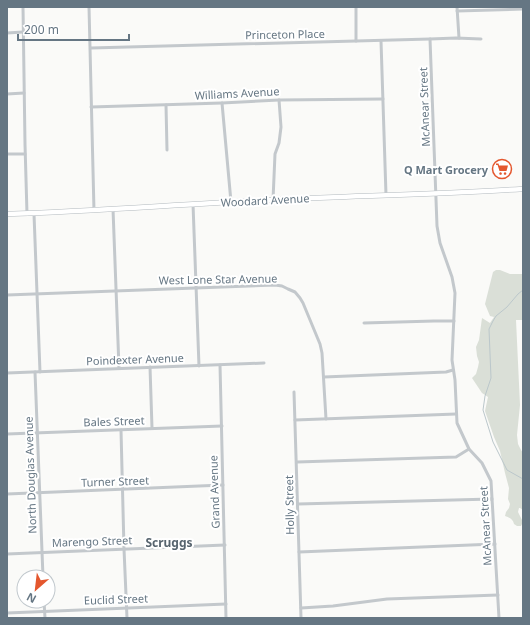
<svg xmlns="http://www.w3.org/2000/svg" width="530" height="625" font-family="'Noto Sans',sans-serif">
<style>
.green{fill:#dadfd7}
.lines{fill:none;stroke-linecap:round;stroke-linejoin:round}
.stream{stroke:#bbc7cb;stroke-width:1}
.secondary-casing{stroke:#b3babf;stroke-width:5.5}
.street{stroke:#c3c8cc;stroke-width:3}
.secondary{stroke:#fff;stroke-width:4.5}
.labels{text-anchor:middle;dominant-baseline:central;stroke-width:4;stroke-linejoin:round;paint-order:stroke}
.street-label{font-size:11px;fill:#657683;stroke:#fff}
.poi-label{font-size:11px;font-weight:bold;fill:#657683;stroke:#fff;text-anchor:end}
.neighbourhood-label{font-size:12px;font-weight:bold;fill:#57646e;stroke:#fff}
</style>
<rect width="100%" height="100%" fill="#fafaf8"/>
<path class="green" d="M496 270H500L510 274H523V320H516L520 405 517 435 518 444 521 450 523 453V510L520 508H519L518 512 523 522 521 526H517L514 524C513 519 510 518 505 516L506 512 509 508 510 504 508 499 509 488 505 473 500 451 494 437 485 411 488 397 482 393 472 378 476 374 478 367 479 362 477 356 476 347 479 340 482 318 490 323 494 317 490 316 485 304 493 272Z"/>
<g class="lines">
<path class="stream" d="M523 290 518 294 507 307 496 316 493 321 489 329 491 378 485 396 483 410 493 442 507 470 523 479"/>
<defs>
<path id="secondary" d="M7 214C96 211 184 204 272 200 356 196 440 194 523 189"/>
</defs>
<use href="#secondary" class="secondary-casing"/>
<g class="street">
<path d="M23 7 25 144 27 214"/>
<path d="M89 7 94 211"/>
<path d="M356 7V41"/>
<path d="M457 7 459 38"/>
<path d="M457 11 523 9"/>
<path d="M7 33 23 32"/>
<path d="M430 39 437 226 440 243 452 277 455 293 452 360 455 380 457 423 469 449 482 463 491 481 499 618"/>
<path d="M381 41 386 195"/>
<path d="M91 48 430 39 456 38 481 39"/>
<path d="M7 94 24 93"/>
<path d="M222 103 231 202"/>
<path d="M166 105 167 150"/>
<path d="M91 107 222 103 279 100 383 99"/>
<path d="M7 154H25"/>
<path d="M273 200 275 154 279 143 281 127 279 100"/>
<path d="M193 204 199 366"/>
<path d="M113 209 119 368"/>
<path d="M34 214 40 372"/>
<path d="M7 295 275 285 282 286 288 289 295 292 300 298 303 303 320 344 322 353 326 419"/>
<path d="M364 323 434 321H454"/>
<path d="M220 365 226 618"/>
<path d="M150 367 152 428"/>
<path d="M35 372 43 577"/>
<path d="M7 373 264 363"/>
<path d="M324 377 446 372 453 370"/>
<path d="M294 392 301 618"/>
<path d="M295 420 456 414"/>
<path d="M121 430 124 549 127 618"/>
<path d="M7 434 222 426"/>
<path d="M297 462 456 457 469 449"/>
<path d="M7 494 223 485"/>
<path d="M298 504 492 499"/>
<path d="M299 552 495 544"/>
<path d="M7 554 225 545"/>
<path d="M44 601 45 618"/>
<path d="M301 608 333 606 387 599 498 595"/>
<path d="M7 613 226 604"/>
</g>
<use href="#secondary" class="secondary"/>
</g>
<defs>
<symbol id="supermarket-ring" viewBox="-11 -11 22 22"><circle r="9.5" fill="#fff" stroke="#e4572e" stroke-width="1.5"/><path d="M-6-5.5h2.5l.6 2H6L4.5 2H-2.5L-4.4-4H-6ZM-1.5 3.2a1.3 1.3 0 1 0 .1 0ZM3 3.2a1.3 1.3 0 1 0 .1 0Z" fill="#e4572e"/></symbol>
</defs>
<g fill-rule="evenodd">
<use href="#supermarket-ring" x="491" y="158" width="22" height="22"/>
</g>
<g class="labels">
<g class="street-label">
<text transform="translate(285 34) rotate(-1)">Princeton Place</text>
<text transform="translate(237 93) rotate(-3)">Williams Avenue</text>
<text transform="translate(424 107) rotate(-92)">McAnear Street</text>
<text transform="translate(265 200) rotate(-3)">Woodard Avenue</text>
<text transform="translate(218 279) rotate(-1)">West Lone Star Avenue</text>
<text transform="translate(135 359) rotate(-2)">Poindexter Avenue</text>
<text transform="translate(114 421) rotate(-2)">Bales Street</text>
<text transform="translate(30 475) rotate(-92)">North Douglas Avenue</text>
<text transform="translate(115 481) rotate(-2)">Turner Street</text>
<text transform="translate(214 492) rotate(-92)">Grand Avenue</text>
<text transform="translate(289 505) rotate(-91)">Holly Street</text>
<text transform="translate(485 526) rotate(-93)">McAnear Street</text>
<text transform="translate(92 541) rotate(-2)">Marengo Street</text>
<text transform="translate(116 599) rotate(-2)">Euclid Street</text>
</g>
<g class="poi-label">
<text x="488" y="169">Q Mart Grocery</text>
</g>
<g class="neighbourhood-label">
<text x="169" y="542">Scruggs</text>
</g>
</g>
<rect width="530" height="625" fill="none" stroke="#657683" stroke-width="16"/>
<g transform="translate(36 589) rotate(208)"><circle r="19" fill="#ffffff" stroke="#c1c8cd"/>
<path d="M0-3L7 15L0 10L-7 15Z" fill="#e4572e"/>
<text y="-6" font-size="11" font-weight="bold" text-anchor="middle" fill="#657683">N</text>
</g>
<path d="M18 34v6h111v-6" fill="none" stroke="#657683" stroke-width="2"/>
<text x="24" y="34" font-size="12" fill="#657683" stroke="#ffffff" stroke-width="3" paint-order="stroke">200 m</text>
</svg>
